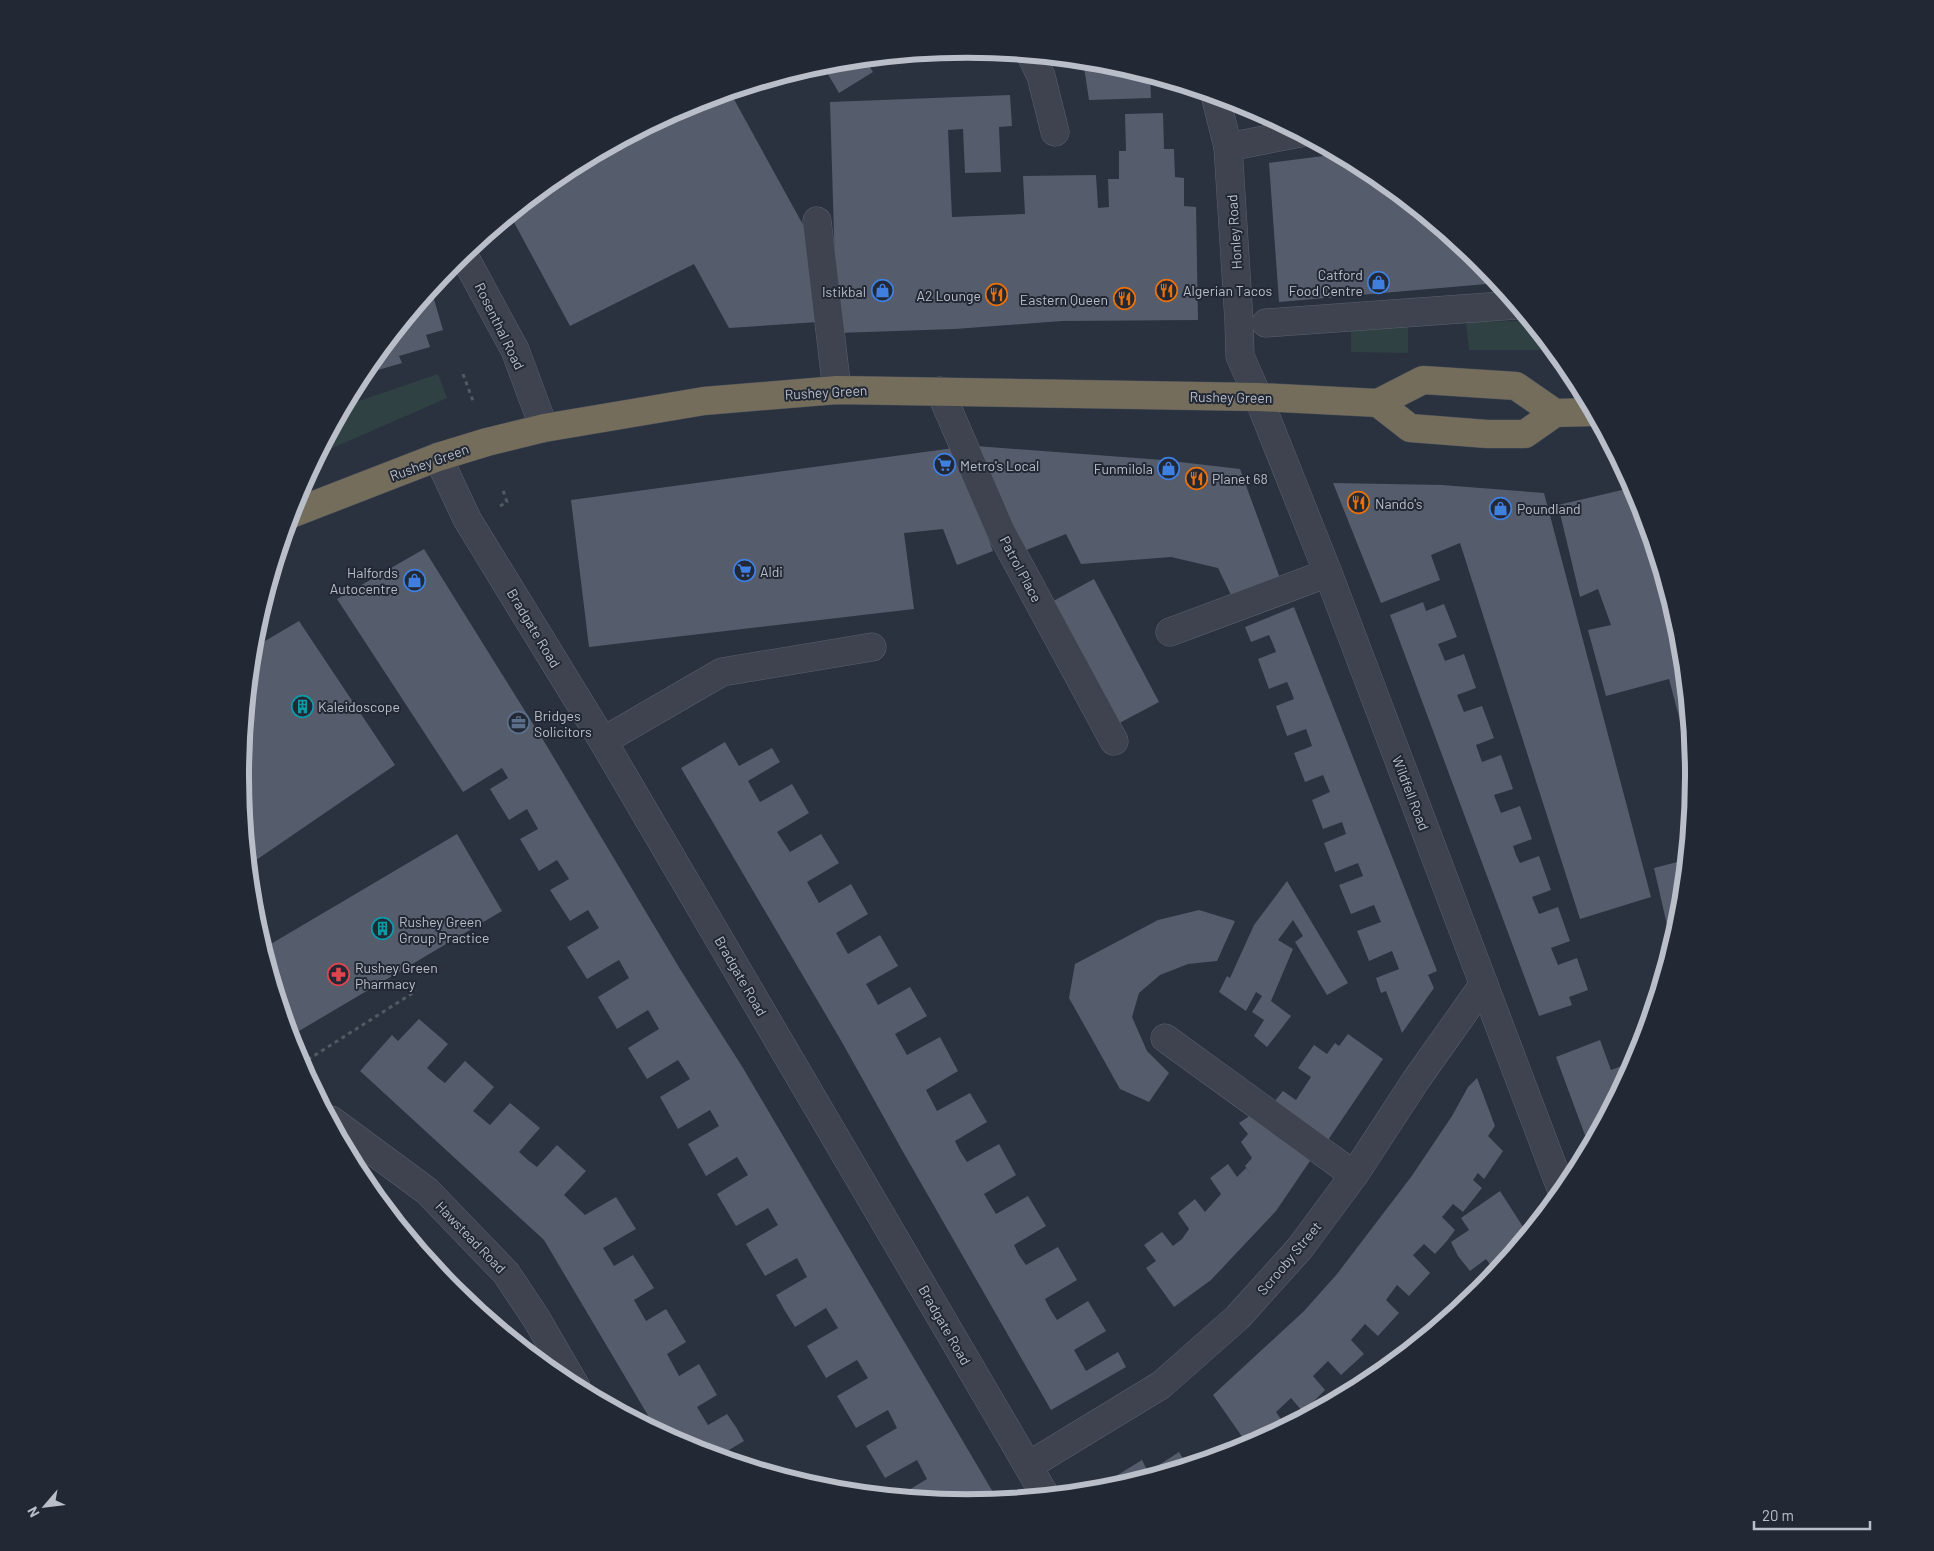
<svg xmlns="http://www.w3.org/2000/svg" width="1934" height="1551" font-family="Barlow,sans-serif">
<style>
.green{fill:#304144}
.building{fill:#555c6c}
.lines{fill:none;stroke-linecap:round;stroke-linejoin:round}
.minor-casing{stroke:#5b616c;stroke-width:29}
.highway-casing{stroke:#484e59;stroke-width:29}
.path{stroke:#4e5c61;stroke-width:3;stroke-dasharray:4 4;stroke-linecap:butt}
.minor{stroke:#3e434f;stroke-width:28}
.highway{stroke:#746d5c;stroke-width:28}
.labels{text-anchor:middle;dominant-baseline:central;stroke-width:4;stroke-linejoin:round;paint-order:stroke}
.street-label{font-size:14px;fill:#babec9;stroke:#222834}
.poi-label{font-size:14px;fill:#babec9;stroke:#222834;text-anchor:start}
.rim{fill:none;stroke:#babec9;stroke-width:6}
</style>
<rect width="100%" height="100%" fill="#2a313f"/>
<g class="green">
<path d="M1408 318V353L1351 352V319Z"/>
<path d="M1530 321 1553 350H1469L1466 322Z"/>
<path d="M438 374 447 398 319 454 344 406Z"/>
</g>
<g class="building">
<path d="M865 59 873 72 839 93 822 64Z"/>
<path d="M1083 60 1109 63 1150 75 1151 98 1089 100Z"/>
<path d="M730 92 807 232 818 322 729 328 694 264 570 326 510 215 563 171 674 112 676 116 716 96Z"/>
<path d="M1010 95 1012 126 999 127 1001 172 965 173 963 129 948 130 952 217 1025 214 1023 176 1096 175 1098 208 1109 207 1108 179H1119V151H1126L1125 114 1163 113 1164 149H1174L1175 177 1184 178V206L1196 207 1198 320 1062 321 955 329 837 333 830 102Z"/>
<path d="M1339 154 1371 171 1481 262 1498 283 1279 302 1269 163Z"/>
<path d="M431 289 443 330 426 335 430 347 399 356 402 363 361 375Z"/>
<path d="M976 446 1163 460 1240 469 1281 581 1232 597 1218 568 1171 557 1081 564 1066 534 1024 551Z"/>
<path d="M954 448 993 551 957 565 943 529 904 533 914 609 589 647 571 500Z"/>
<path d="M1333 483 1442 485 1544 493 1651 897 1580 919 1460 543 1431 555 1440 580 1381 603Z"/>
<path d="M1634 489 1639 498 1680 634 1688 718 1680 721 1669 679 1606 696 1588 630 1611 625 1598 589 1580 597 1558 505 1622 490Z"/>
<path d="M424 549 545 743 680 969 743 1068 997 1499 967 1502 899 1496 927 1479 917 1460 885 1478 866 1446 897 1428 888 1410 856 1428 837 1396 868 1378 857 1360 826 1378 807 1346 838 1328 826 1308 795 1327 785 1311 776 1295 807 1277 797 1258 765 1276 746 1244 778 1225 768 1208 736 1226 717 1194 748 1175 737 1157 706 1176 688 1144 719 1126 710 1110 678 1129 660 1097 690 1079 678 1060 647 1079 628 1048 659 1029 648 1010 617 1029 598 997 629 978 619 960 587 979 567 947 599 928 588 910 570 921 550 890 569 879 557 860 539 871 520 839 538 829 527 809 509 820 490 789 508 778 502 768 463 792 337 599Z"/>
<path d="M1094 579 1159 702 1110 728 1046 605Z"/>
<path d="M1423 602 1426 611 1444 604 1457 637 1438 644 1445 661 1464 654 1476 688 1457 695 1464 712 1482 706 1494 738 1476 745 1482 762 1501 755 1513 789 1494 795 1501 813 1520 806 1532 839 1513 846 1516 855 1520 863 1539 856 1551 890 1532 897 1539 914 1558 907 1570 941 1551 948 1558 965 1577 958 1588 990 1569 997 1572 1005 1539 1016 1390 615Z"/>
<path d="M1294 607 1437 971 1428 975 1434 988 1402 1033 1386 991 1381 993 1376 978 1399 969 1392 951 1369 961 1357 931 1381 922 1374 905 1351 914 1339 885 1363 876 1358 863 1335 872 1324 843 1346 834 1342 822 1323 829 1312 800 1330 792 1323 775 1305 782 1294 753 1312 746 1309 737 1306 729 1287 736 1276 706 1294 699 1291 691 1287 682 1269 689 1258 659 1276 652 1273 644 1269 635 1251 642 1245 627Z"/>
<path d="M299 621 395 765 249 865 240 775 253 648Z"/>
<path d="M725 742 739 766 772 748 780 762 748 781 760 802 792 784 809 813 777 832 790 852 821 834 839 863 807 882 819 903 851 884 868 914 836 933 848 954 880 935 898 966 866 984 872 994 878 1005 910 987 927 1016 895 1034 907 1055 940 1037 958 1071 926 1090 937 1111 970 1093 987 1122 955 1141 960 1151 967 1162 999 1144 1016 1175 984 1194 996 1214 1028 1196 1046 1226 1014 1245 1019 1255 1026 1265 1058 1247 1077 1280 1045 1299 1050 1309 1057 1320 1088 1301 1106 1331 1074 1350 1086 1371 1118 1352 1126 1367 1051 1410 902 1150 843 1044 681 768Z"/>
<path d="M457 834 502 911 299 1031 278 994 264 948Z"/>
<path d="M1685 860 1680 918 1678 923 1667 925 1654 868Z"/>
<path d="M1287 881 1348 983 1327 995 1295 942 1303 936 1293 920 1278 940 1293 949 1271 1001 1291 1016 1267 1047 1254 1036 1264 1020 1252 1012 1262 996 1256 992 1246 1011 1219 992 1227 976 1230 978 1254 925Z"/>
<path d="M1199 910 1235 921 1217 961 1188 964 1160 975 1139 993 1132 1017 1147 1051 1169 1073 1149 1102 1120 1089 1069 998 1075 964 1158 920Z"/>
<path d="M419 1019 448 1044 427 1068 437 1077 445 1083 465 1061 494 1087 473 1111 490 1125 510 1103 540 1128 519 1152 529 1161 537 1167 557 1145 586 1171 564 1195 585 1215 616 1197 636 1229 603 1248 614 1266 633 1255 654 1288 634 1300 646 1321 666 1309 686 1342 667 1354 679 1376 699 1364 717 1395 697 1407 708 1425 727 1414 736 1427 744 1441 724 1453 728 1459 689 1447 656 1429 544 1240 360 1071 392 1035 398 1041Z"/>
<path d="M1348 1034 1383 1059 1328 1140 1274 1102 1283 1091 1296 1100 1311 1077 1298 1068 1314 1045 1327 1054 1335 1043 1339 1046Z"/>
<path d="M1600 1040 1611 1070 1630 1063 1631 1067 1589 1146 1556 1057Z"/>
<path d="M1477 1078 1495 1126 1488 1136 1503 1151 1484 1179 1478 1173 1473 1180 1482 1188 1463 1212 1453 1204 1442 1217 1455 1230 1446 1242 1435 1254 1424 1244 1413 1255 1430 1273 1409 1296 1397 1285 1386 1300 1399 1313 1378 1336 1365 1324 1351 1340 1364 1354 1341 1375 1328 1361 1313 1376 1325 1390 1314 1401 1302 1411 1291 1398 1276 1412 1285 1425 1257 1440 1251 1432 1243 1438 1213 1395 1304 1311 1337 1274 1411 1177 1452 1116 1468 1087Z"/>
<path d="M1251 1115 1310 1161 1276 1211 1227 1263 1211 1280 1174 1307 1146 1268 1156 1261 1144 1245 1162 1232 1173 1246 1182 1239 1189 1229 1178 1213 1195 1199 1205 1212 1221 1194 1210 1178 1228 1164 1237 1177 1246 1168 1253 1178 1245 1166 1252 1158 1241 1142 1248 1134 1239 1123Z"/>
<path d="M1500 1191 1527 1233 1495 1271 1486 1259 1470 1271 1458 1256 1451 1242 1469 1230 1461 1218Z"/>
<path d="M1179 1452 1187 1465 1109 1488 1100 1489 1098 1487 1142 1460 1148 1472Z"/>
</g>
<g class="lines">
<defs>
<g id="minor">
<path d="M1031 55 1041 76 1055 132"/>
<path d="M1215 95 1228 147 1239 321 1240 356 1258 397 1328 573 1562 1191"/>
<path d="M1228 147 1300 133"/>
<path d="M817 221 837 390"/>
<path d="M463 254 515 350 544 428"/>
<path d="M1266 323 1516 305"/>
<path d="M940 391 1001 532 1114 741"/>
<path d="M438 457 467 519 603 741 1045 1495"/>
<path d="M1170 632 1328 573"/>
<path d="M603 741 722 672 872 647"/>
<path d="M1165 1038 1354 1175"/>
<path d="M331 1120 427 1191 506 1273 536 1318 576 1387"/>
<path d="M1028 1466 1161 1385 1238 1317 1300 1248 1354 1175 1416 1080 1484 984"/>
</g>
<g id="highway">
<path d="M1378 403 1410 428 1487 434H1525L1555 413 1593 412"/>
<path d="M291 514 438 457 487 442 544 428 704 401 837 390 1258 397 1378 403 1423 380 1516 386 1555 413"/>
</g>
</defs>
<use href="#minor" class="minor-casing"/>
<use href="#highway" class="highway-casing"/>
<g class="path">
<path d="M463 374 473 401"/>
<path d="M500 506 507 502 502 487"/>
<path d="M301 1064 416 991"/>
</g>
<use href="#minor" class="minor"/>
<use href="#highway" class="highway"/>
</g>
<defs>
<symbol id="shop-ring" viewBox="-11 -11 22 22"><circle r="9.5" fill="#222834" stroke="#3f7fe0" stroke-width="1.5"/><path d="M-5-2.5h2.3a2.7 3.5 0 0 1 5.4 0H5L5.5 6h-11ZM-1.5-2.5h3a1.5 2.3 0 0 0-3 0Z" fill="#3f7fe0"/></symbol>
<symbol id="restaurant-ring" viewBox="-11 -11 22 22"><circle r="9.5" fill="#222834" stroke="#e8710a" stroke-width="1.5"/><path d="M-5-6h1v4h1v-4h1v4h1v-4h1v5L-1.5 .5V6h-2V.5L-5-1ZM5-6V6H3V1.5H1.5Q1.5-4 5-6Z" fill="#e8710a"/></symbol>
<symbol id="supermarket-ring" viewBox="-11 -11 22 22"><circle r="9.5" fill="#222834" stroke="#3f7fe0" stroke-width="1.5"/><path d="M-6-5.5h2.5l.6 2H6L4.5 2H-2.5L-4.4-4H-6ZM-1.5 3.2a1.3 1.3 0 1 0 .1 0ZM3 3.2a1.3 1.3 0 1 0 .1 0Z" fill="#3f7fe0"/></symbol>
<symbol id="building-ring" viewBox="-11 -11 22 22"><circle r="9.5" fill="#222834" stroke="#0f9aa8" stroke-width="1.5"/><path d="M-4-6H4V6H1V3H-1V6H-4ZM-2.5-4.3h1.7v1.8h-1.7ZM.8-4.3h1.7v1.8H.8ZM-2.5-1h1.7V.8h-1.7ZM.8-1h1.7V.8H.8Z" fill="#0f9aa8"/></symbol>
<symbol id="office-ring" viewBox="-11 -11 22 22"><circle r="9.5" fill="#222834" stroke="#5c6f8a" stroke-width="1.5"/><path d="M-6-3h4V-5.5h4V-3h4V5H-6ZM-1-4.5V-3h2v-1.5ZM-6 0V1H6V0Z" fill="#5c6f8a"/></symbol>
<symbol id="pharmacy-ring" viewBox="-11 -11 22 22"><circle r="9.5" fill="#222834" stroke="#e0444e" stroke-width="1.5"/><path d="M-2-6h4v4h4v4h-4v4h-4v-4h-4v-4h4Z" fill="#e0444e"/></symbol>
</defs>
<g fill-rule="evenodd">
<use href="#shop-ring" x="1366" y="270" width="25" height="25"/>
<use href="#restaurant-ring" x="1154" y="278" width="25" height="25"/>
<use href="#shop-ring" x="870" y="278" width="25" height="25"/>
<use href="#restaurant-ring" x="984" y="282" width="25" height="25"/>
<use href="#restaurant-ring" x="1112" y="286" width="25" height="25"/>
<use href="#supermarket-ring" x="932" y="452" width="25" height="25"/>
<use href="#shop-ring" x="1156" y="456" width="25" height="25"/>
<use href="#restaurant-ring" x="1184" y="466" width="25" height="25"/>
<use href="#restaurant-ring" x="1346" y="490" width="25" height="25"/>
<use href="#shop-ring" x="1488" y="496" width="25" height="25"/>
<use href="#supermarket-ring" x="732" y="558" width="25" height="25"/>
<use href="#shop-ring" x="402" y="568" width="25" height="25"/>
<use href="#building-ring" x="290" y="694" width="25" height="25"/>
<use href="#office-ring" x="506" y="710" width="25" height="25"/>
<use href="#building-ring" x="370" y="916" width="25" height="25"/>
<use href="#pharmacy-ring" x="326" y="962" width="25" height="25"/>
</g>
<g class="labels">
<g class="street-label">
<text transform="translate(1234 232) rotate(-94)">Honley Road</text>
<text transform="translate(500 326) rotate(64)">Rosenthal Road</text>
<text transform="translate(826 392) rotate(-3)">Rushey Green</text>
<text transform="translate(1231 397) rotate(1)">Rushey Green</text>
<text transform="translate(429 462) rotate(-20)">Rushey Green</text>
<text transform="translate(1021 569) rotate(62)">Patrol Place</text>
<text transform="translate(534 628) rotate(59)">Bradgate Road</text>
<text transform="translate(1411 793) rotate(69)">Wildfell Road</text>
<text transform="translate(741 976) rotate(60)">Bradgate Road</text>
<text transform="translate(471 1237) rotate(46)">Hawstead Road</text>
<text transform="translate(1289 1258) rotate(-50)">Scrooby Street</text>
<text transform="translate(945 1325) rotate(60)">Bradgate Road</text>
</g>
<g class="poi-label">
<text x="1363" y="274" text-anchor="end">Catford<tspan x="1363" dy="16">Food Centre</tspan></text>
<text x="1183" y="290">Algerian Tacos</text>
<text x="866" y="291" text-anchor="end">Istikbal</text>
<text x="981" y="295" text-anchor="end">A2 Lounge</text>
<text x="1108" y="299" text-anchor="end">Eastern Queen</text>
<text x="960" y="465">Metro's Local</text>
<text x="1153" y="468" text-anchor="end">Funmilola</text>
<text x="1212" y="478">Planet 68</text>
<text x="1375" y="503">Nando's</text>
<text x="1517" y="508">Poundland</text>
<text x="760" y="571">Aldi</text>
<text x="398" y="572" text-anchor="end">Halfords<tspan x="398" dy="16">Autocentre</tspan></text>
<text x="318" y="706">Kaleidoscope</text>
<text x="534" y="715">Bridges<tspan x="534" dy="16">Solicitors</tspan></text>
<text x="399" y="921">Rushey Green<tspan x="399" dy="16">Group Practice</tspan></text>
<text x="355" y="967">Rushey Green<tspan x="355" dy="16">Pharmacy</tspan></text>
</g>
</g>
<path d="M0 0H1934V1551H0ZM249 776a718 718 0 1 1 1436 0a718 718 0 1 1-1436 0Z" fill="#222834" fill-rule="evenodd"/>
<path class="rim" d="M249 776a718 718 0 1 1 1436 0a718 718 0 1 1-1436 0Z"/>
<g transform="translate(45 1506) rotate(242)" stroke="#222834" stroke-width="4" paint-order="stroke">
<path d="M0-4L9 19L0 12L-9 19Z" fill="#babec9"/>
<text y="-8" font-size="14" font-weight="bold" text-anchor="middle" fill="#babec9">N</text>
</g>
<path d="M1754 1521v8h116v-8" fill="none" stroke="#babec9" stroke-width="2.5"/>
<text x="1762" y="1521" font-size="15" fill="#babec9" stroke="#222834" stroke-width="4" paint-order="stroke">20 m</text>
</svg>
